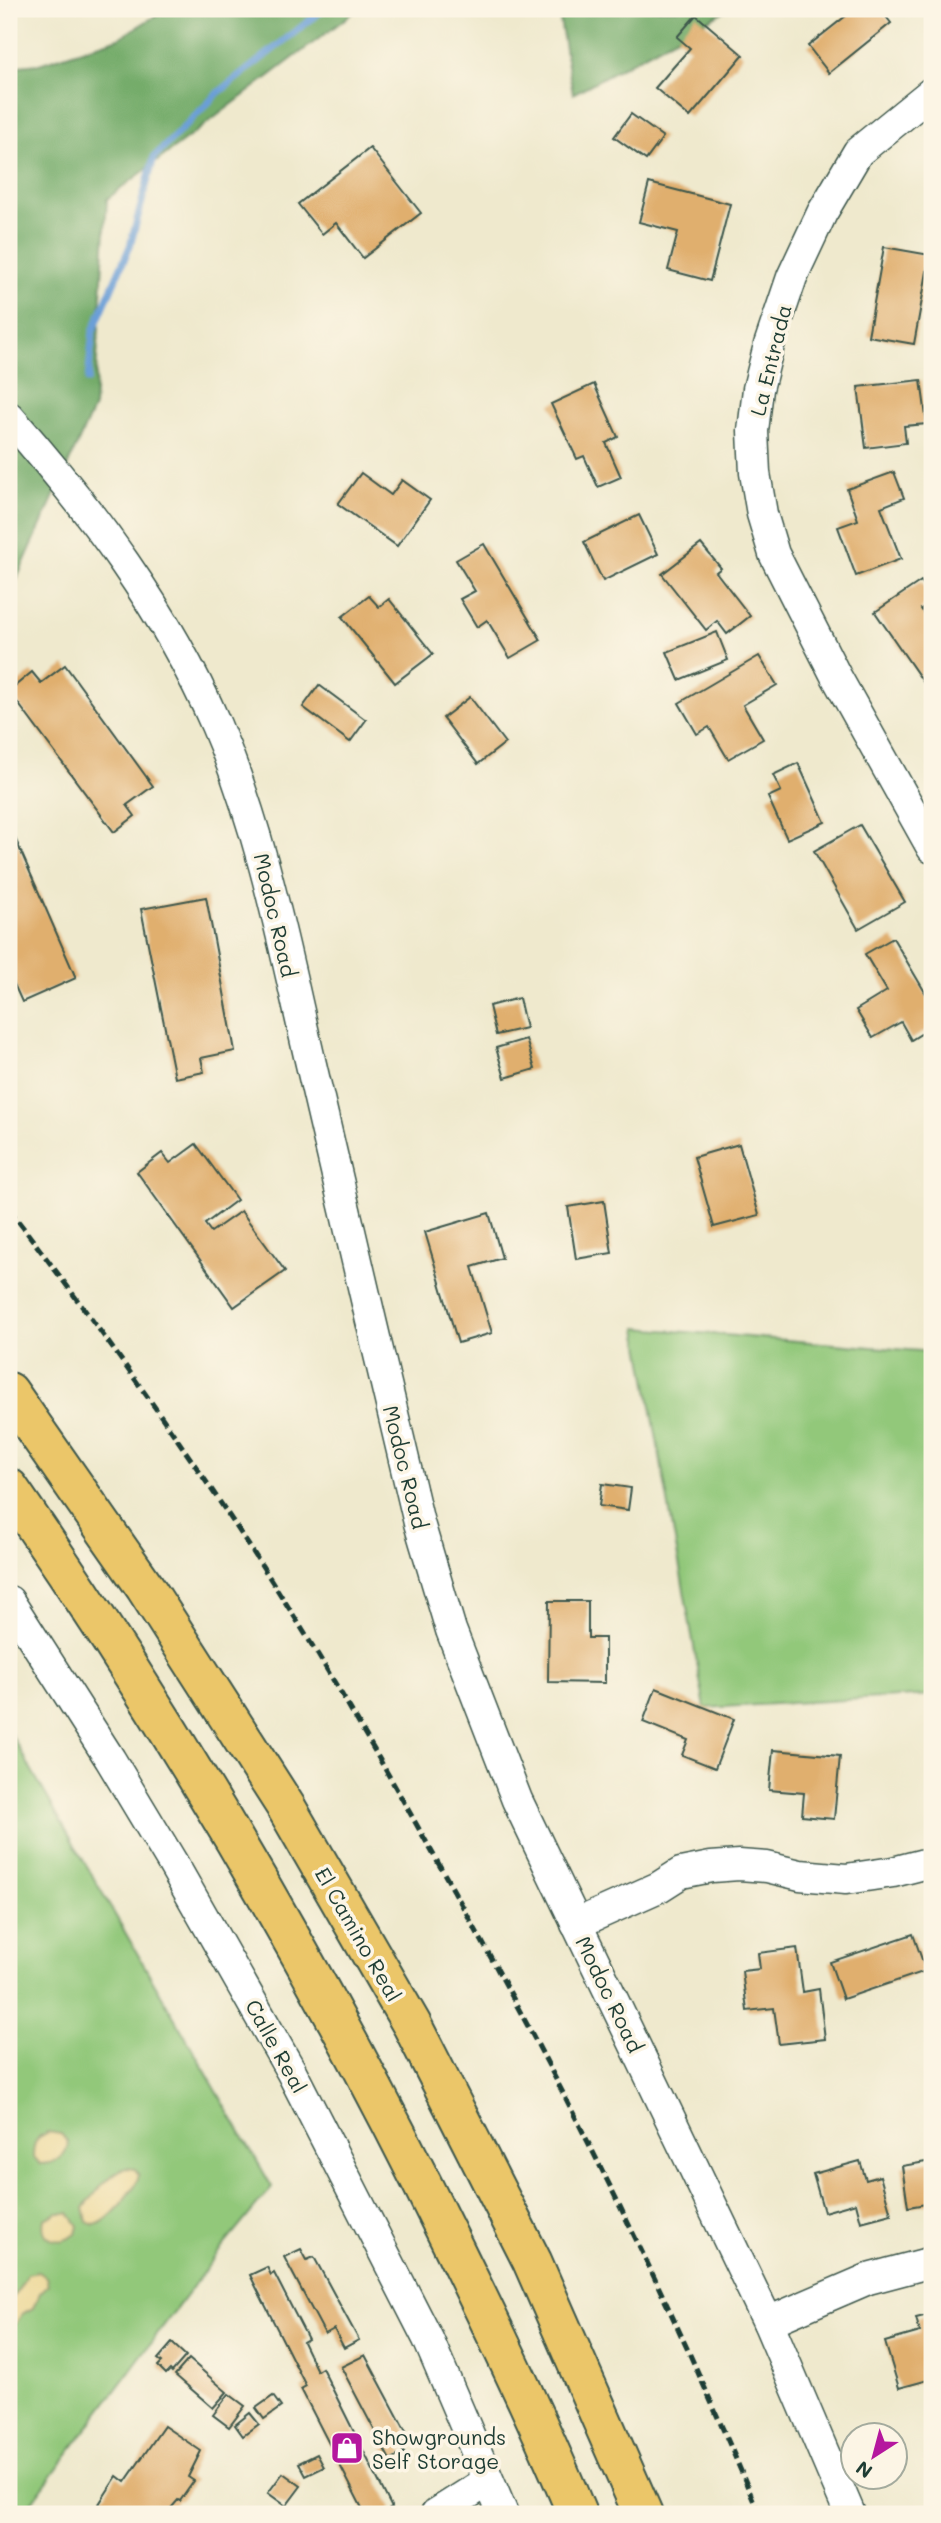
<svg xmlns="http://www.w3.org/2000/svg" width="941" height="2523" font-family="Mali,sans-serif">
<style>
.green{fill:#92c87a;stroke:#588257;stroke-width:2}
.forest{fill:#75ac6a;stroke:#4a744f;stroke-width:2}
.sand{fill:#eeda9e;stroke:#868c69;stroke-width:2}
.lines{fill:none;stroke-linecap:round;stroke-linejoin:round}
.stream{stroke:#6b9fd7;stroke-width:7}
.building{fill:#e0af6e}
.minor-casing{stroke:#3e574b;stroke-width:33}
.highway-casing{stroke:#3e574b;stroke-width:42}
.minor{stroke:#fff;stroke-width:30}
.highway{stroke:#ebc669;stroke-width:38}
.rail{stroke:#1f3d34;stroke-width:5;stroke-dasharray:10 5;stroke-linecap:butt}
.labels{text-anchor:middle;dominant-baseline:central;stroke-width:7;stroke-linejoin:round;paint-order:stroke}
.street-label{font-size:21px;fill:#1f3d34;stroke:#fcf5e5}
.poi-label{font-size:21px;fill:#1f3d34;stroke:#fcf5e5;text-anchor:start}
</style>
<rect width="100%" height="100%" fill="#fcf5e5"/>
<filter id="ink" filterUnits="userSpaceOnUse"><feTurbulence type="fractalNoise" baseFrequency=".0143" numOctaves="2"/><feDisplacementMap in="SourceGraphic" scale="14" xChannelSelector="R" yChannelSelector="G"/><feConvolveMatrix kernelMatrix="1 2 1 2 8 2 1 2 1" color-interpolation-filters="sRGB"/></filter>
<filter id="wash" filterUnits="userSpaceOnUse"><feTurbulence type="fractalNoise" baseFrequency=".00686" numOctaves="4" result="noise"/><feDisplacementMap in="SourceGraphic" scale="28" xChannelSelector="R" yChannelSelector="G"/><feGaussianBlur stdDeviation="1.57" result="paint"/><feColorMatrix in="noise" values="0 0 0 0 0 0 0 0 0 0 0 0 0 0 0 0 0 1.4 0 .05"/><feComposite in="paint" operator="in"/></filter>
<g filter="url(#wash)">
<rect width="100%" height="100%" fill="#efe9cd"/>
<g class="green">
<path d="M637 1328 932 1352V1695L705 1708Z"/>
<path d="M9 1731 272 2187 220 2250 23 2514H9Z"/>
</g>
<g class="forest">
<path d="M167 9H358L107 199 94 407 9 596V67L39 64 119 38Z"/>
<path d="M558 9H728L573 94Z"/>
</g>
<g class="sand">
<path d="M48 2132 61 2134 68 2142C67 2157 55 2164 40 2164L33 2156C33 2144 36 2136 48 2132Z"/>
<path d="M126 2168 135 2169 139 2175C136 2188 112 2219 98 2224 93 2226 92 2224 87 2222L84 2208C93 2196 111 2171 126 2168Z"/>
<path d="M57 2213H69L78 2226 76 2234C61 2246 39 2242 44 2219Z"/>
<path d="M39 2272 46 2277 48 2285 40 2293 33 2308 22 2314 16 2324 9 2326V2301L16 2294 27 2274Z"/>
</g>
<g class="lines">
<g class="stream">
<path d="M88 380 93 331 130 246 154 157 218 93 324 9"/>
<path d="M9 497 14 490"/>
</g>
</g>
<g id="blocks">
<g class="building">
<path d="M842 9H880L891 23 829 73 808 46 847 15Z"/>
<path d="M696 15 743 55 690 117 655 88 690 48 677 37Z"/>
<path d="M631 114 663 137 646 160 614 137Z"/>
<path d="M370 148 421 213 363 258 336 223 322 234 298 204Z"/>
<path d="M649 183 730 204 710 281 668 270 678 232 639 222Z"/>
<path d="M884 247 930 255 914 344 868 336Z"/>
<path d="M921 380 927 424 904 426 906 443 866 448 858 387Z"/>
<path d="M594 384 618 437 606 443 621 477 598 487 584 456 577 459 551 404Z"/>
<path d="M894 472 904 498 881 507 901 559 856 576 838 527 858 520 847 489Z"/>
<path d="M361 473 391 495 402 480 430 500 397 546 338 504Z"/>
<path d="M639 515 658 554 603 581 584 542Z"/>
<path d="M484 544 541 640 510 658 487 620 477 627 460 599 475 591 456 560Z"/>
<path d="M701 544 721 568 716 572 750 616 727 634 717 621 706 630 662 574Z"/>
<path d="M921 581 932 596V602L921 609 932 626V682L926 686 875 612Z"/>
<path d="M369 596 379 607 389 599 433 654 395 683 342 617Z"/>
<path d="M717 632 728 660 679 680 667 652Z"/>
<path d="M759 656 777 685 743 705 763 739 728 759 709 727 697 734 679 703Z"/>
<path d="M65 665 153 786 127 805 135 816 114 832 9 691 32 672 41 683Z"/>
<path d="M319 685 366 720 350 742 303 707Z"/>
<path d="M470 697 505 743 478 764 443 718Z"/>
<path d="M798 763 825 822 787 839 768 797 781 791 773 775Z"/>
<path d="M860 825 905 902 858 929 814 851Z"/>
<path d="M15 838 76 978 22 1002 9 973V840Z"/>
<path d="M206 897 235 1051 201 1058 204 1072 175 1078 141 909Z"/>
<path d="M893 938 932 1004V1027L911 1040 901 1022 873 1038 856 1010 887 991 865 954Z"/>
<path d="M519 998 526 1028 496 1035 489 1006Z"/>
<path d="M526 1039 535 1069 505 1078 496 1048Z"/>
<path d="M196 1144 237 1200 205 1224 211 1232 241 1211 285 1271 234 1307 137 1172 162 1153 170 1163Z"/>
<path d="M739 1144 759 1215 714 1227 694 1157Z"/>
<path d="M604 1201 612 1253 576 1259 568 1207Z"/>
<path d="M489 1213 502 1258 472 1267 492 1333 458 1343 425 1232Z"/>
<path d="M602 1484 631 1488 628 1510 599 1506Z"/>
<path d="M549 1601H588V1638H605V1683L548 1682Z"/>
<path d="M656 1688 734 1719 715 1768 682 1755 688 1740 643 1722Z"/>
<path d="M773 1750 840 1756 834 1819 802 1816 804 1793 769 1790Z"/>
<path d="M913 1934 926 1971 843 1999 830 1962Z"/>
<path d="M797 1948 803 1992 819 1989 825 2039 779 2044 774 2008 747 2011 742 1971 760 1969 758 1953Z"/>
<path d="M860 2161 866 2180 880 2176 891 2214 861 2222 856 2203 824 2212 813 2174Z"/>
<path d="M932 2161V2203L908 2207 902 2166Z"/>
<path d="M301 2249 307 2260 314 2257 359 2340 344 2348 334 2329 325 2334 284 2257Z"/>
<path d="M267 2267 271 2275 274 2273 308 2339 303 2342 317 2371 322 2368 392 2508 381 2514H365L301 2389 306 2386 250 2275Z"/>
<path d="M932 2314V2379L899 2388 885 2342 920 2332 916 2318Z"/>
<path d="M172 2343 186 2356 172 2372 170 2370 166 2374 158 2366 162 2362 158 2359Z"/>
<path d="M365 2355 410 2439 399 2445 404 2453 390 2460 341 2367Z"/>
<path d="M189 2359 227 2392 213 2408 175 2375Z"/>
<path d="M229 2394 245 2406 229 2427 213 2415Z"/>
<path d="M273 2396 281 2407 264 2419 256 2408Z"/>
<path d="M250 2413 259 2424 243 2436 235 2425Z"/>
<path d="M164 2426 201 2451 188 2477 194 2481 180 2501 178 2500 166 2514H101L106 2508 99 2504 117 2476 125 2482Z"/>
<path d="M317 2454 324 2467 306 2476 299 2463Z"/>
<path d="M283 2473 301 2486 286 2506 268 2493Z"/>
</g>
</g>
</g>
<g filter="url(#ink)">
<use href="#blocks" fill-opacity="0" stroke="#3e574b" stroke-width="2"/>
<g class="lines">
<defs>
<g id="minor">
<path d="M932 92 858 152 822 213 792 277 769 345 758 389 753 431 755 473 762 514 774 554 836 676 932 848"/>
<path d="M9 417C91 510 166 610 216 725 262 832 284 947 310 1060 346 1214 382 1369 419 1523L451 1630 517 1800 768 2322 850 2514"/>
<path d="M9 1601 110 1759 172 1862 291 2071 428 2339 503 2514"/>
<path d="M576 1924 659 1887 681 1873 711 1867 739 1865 767 1867 800 1875 846 1879 893 1872 932 1862"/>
<path d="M768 2322 868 2279 932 2262"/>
<path d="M436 2514 488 2481"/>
</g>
<g id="highway">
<path d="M9 1392 145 1587 286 1807 412 2025 532 2261 643 2514"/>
<path d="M9 1488C174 1726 320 1975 448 2236 493 2327 538 2420 577 2514"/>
</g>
</defs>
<use href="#minor" class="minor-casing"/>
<use href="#highway" class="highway-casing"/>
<use href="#minor" class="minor"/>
<use href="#highway" class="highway"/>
<path class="rail" d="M9 1209C116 1349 219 1494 312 1645 358 1720 401 1797 445 1875 562 2082 668 2294 759 2514"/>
</g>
</g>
<defs>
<symbol id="shop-square" viewBox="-11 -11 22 22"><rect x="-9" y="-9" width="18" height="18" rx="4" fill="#b5179e" stroke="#fcf5e5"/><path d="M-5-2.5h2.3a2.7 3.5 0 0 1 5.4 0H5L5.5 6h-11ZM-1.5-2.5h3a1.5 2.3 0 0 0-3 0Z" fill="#fff"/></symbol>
</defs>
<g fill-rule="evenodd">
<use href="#shop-square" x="328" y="2429" width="38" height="38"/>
</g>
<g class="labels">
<g class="street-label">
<text transform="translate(770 360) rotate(-76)">La Entrada</text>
<text transform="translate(276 915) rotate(77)">Modoc Road</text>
<text transform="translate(406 1467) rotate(76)">Modoc Road</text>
<text transform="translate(359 1934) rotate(60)">El Camino Real</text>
<text transform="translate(610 1994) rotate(64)">Modoc Road</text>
<text transform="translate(277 2046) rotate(61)">Calle Real</text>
</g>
<g class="poi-label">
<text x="372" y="2436">Showgrounds<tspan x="372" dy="24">Self Storage</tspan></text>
</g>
</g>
<rect width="941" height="2523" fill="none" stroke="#fcf5e5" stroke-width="35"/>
<g transform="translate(874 2456) rotate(216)"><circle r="33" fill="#fcf5e5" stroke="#a4ab9e" stroke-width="2"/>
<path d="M0-5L12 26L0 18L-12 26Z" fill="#b5179e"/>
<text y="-10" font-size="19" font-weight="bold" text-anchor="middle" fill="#1f3d34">N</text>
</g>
</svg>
